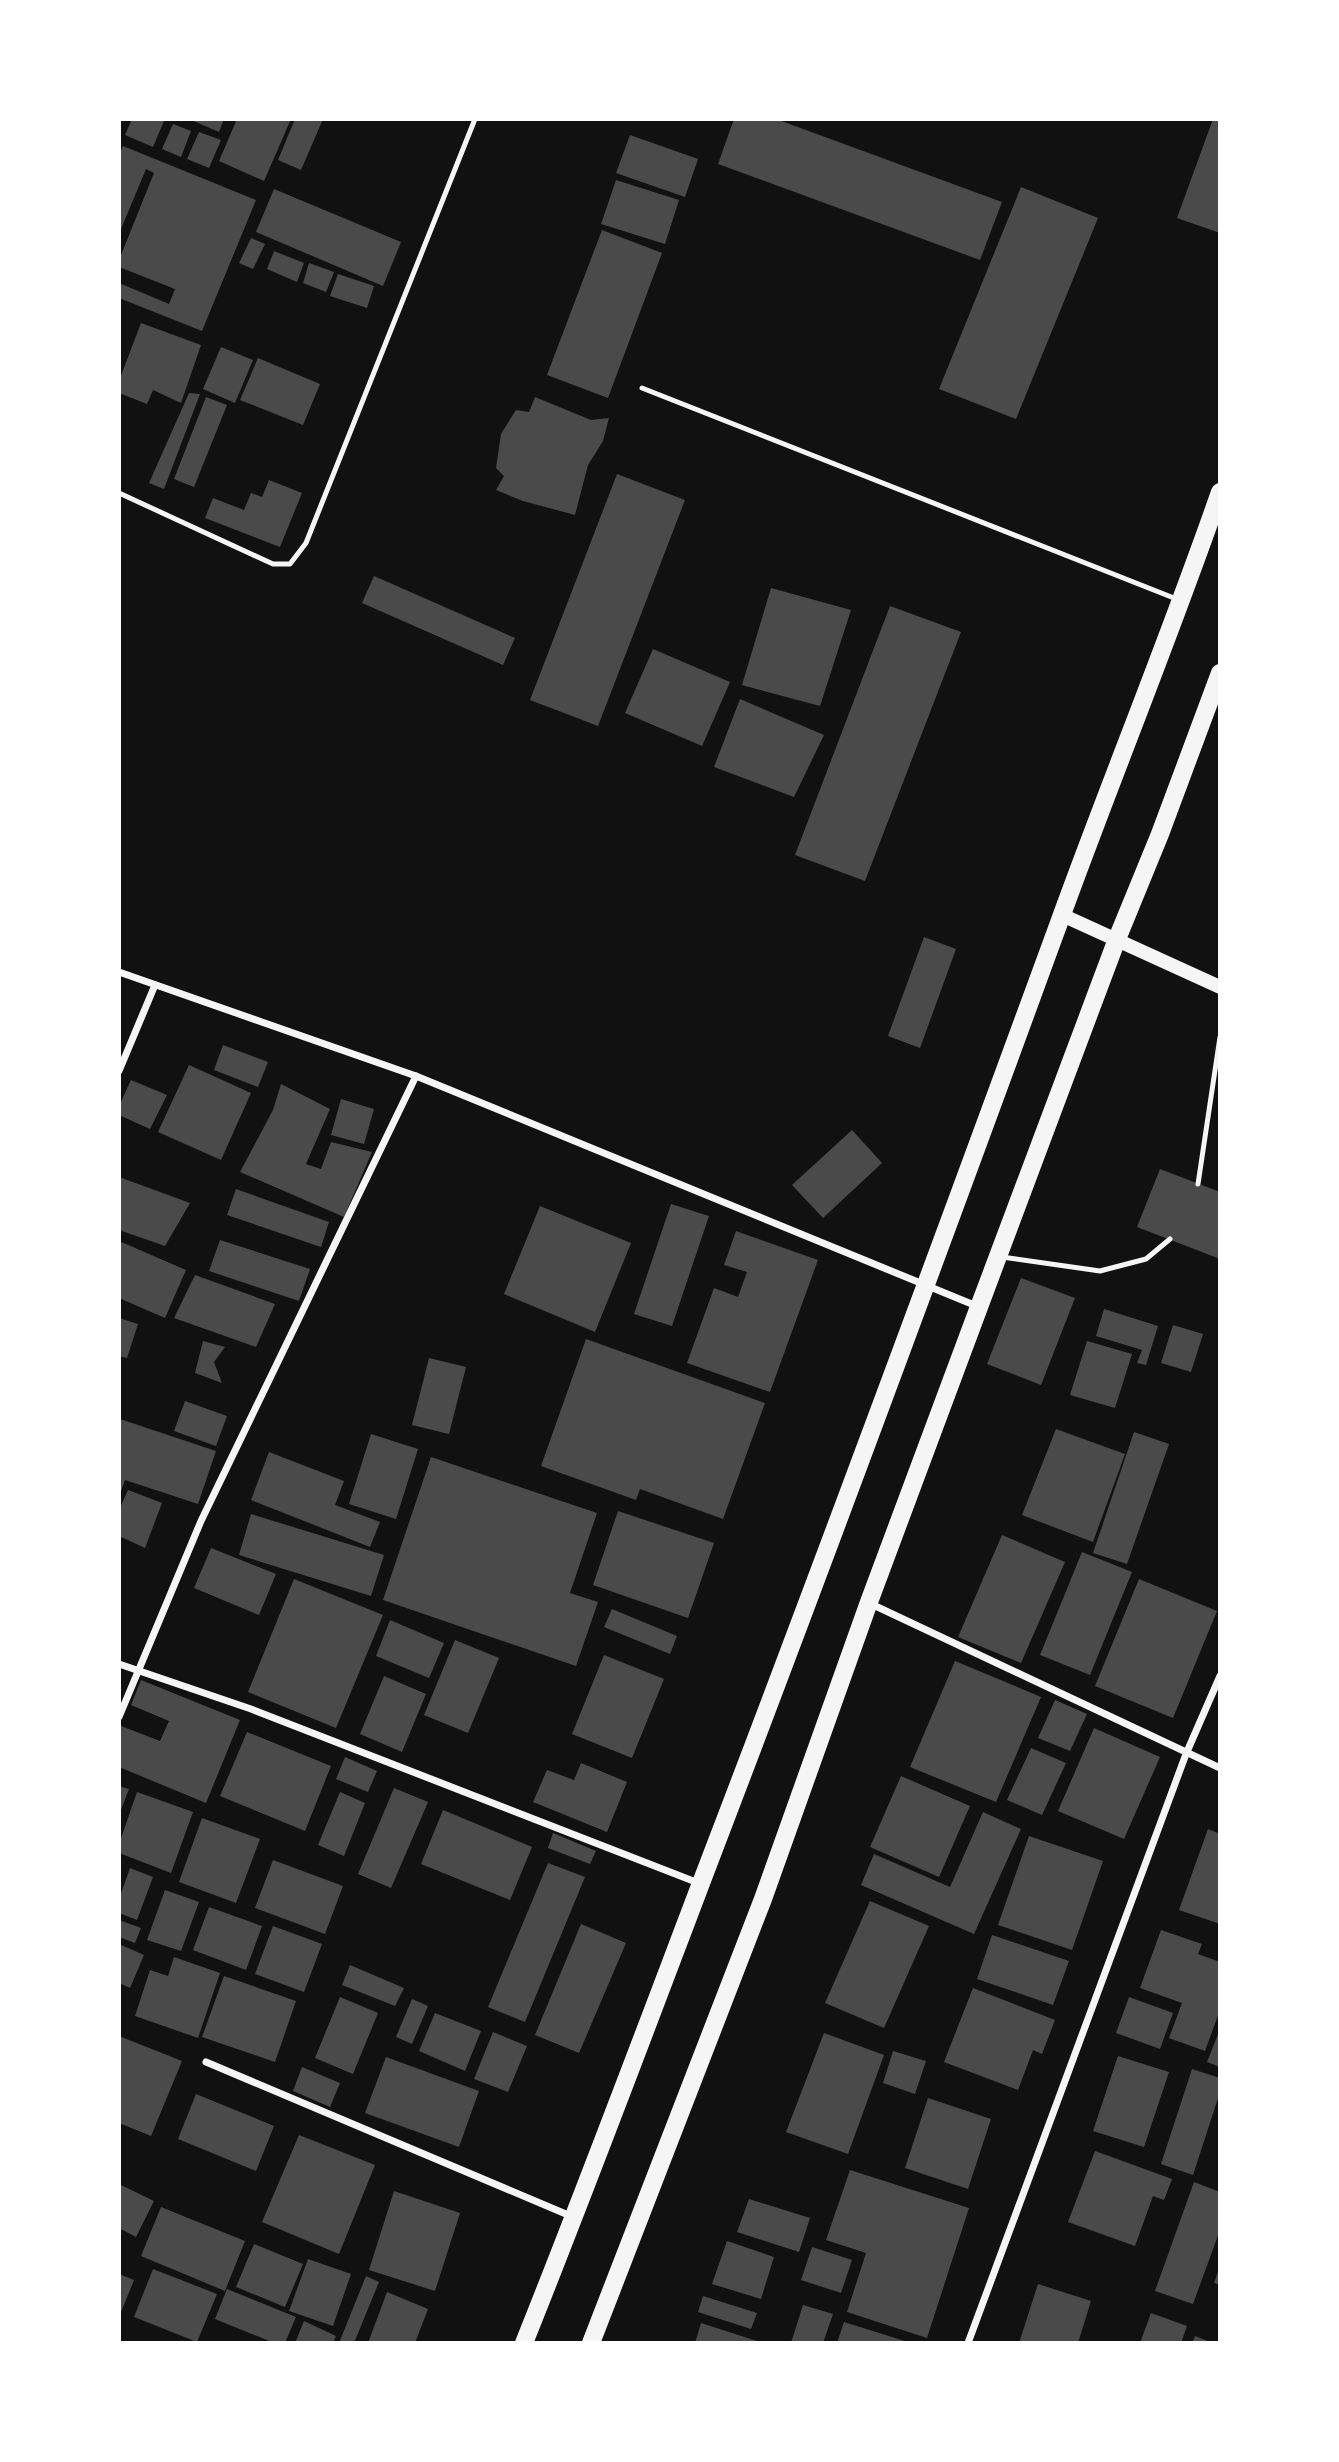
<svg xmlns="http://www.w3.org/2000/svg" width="1339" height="2462" font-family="'Golos Text',sans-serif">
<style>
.building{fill:#4a4a4a}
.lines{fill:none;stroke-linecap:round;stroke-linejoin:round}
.service{stroke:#f5f5f5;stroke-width:5}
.minor{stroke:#f5f5f5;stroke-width:7}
.secondary{stroke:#f5f5f5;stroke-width:14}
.primary{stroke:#f5f5f5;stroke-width:18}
</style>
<rect width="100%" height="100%" fill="#111"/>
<g class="building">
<path d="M132 119 164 121 153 147 125 135Z"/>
<path d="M189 119H224L219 132Z"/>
<path d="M237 119H291L264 181 219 161Z"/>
<path d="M295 119H323L301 170 278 160Z"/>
<path d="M734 119H776L1002 202 980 260 718 164Z"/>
<path d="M1213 119H1220V233L1177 218Z"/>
<path d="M173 124 191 131 181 157 162 149Z"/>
<path d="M199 132 221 140 209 168 187 159Z"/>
<path d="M630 135 698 159 685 197 616 173Z"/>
<path d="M123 146 256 200 202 331 119 298V283L169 304 175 289 119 267V260L154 173 146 169 121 229 119 228V155Z"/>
<path d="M616 180 679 200 665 244 601 224Z"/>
<path d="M1021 187 1098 218 1016 419 939 389Z"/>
<path d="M274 189 401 242 383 286 256 232Z"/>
<path d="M602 230 662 253 608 398 547 375Z"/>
<path d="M251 238 265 244 253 269 239 263Z"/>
<path d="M274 251 304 263 297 282 267 269Z"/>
<path d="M309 263 334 272 326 292 303 283Z"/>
<path d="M338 274 374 286 367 308 330 296Z"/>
<path d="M141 323 201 345 181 403 153 390 147 404 119 393V381Z"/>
<path d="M221 347 253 360 235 403 203 389Z"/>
<path d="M258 358 320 384 303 425 240 400Z"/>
<path d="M189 393 200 394 164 489 149 483Z"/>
<path d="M206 397 227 405 194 487 174 479Z"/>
<path d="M535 397 591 420 609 418 603 441 588 465 575 515 523 501 496 490 504 476 496 468 501 434 516 410 529 412Z"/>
<path d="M617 474 685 500 598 726 530 700Z"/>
<path d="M269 480 302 493 280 547 205 518 213 498 244 510 251 493 262 497Z"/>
<path d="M374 576 515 638 503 665 362 603Z"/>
<path d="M771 588 851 610 820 706 742 685Z"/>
<path d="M890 606 961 632 865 881 795 855Z"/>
<path d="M653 649 730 682 702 746 625 713Z"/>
<path d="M740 699 824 735 794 797 714 767Z"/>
<path d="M924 937 956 949 920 1048 888 1036Z"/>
<path d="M223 1045 268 1062 258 1087 214 1070Z"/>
<path d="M189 1065 251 1093 221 1160 158 1132Z"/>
<path d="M131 1080 167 1095 150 1129 119 1115V1106Z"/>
<path d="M281 1084 330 1109 306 1164 321 1169 331 1142 372 1152 344 1217 240 1172 273 1110Z"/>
<path d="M341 1099 374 1109 364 1144 331 1135Z"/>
<path d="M852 1130 882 1163 823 1218 792 1185Z"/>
<path d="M1160 1169 1220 1192V1259L1137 1227Z"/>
<path d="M119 1177 190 1203 165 1246 119 1230Z"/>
<path d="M236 1189 329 1222 321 1247 227 1215Z"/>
<path d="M671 1204 709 1216 672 1326 634 1314Z"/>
<path d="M540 1206 631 1243 595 1332 504 1294Z"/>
<path d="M736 1231 818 1260 770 1392 687 1363 714 1288 738 1297 747 1272 724 1265Z"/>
<path d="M220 1240 310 1269 299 1301 209 1271Z"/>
<path d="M119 1241 186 1270 165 1318 119 1298Z"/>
<path d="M195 1275 275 1304 256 1347 174 1318Z"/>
<path d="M1021 1278 1075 1298 1041 1385 987 1364Z"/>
<path d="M1104 1309 1158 1326 1146 1365 1137 1363 1142 1350 1096 1336Z"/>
<path d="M119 1318 138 1324 127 1358 119 1356Z"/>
<path d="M1173 1325 1203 1334 1191 1372 1161 1363Z"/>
<path d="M586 1339 765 1403 723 1519 640 1489 636 1500 541 1466Z"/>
<path d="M203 1341 225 1347 214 1362 222 1383 195 1373Z"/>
<path d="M1087 1341 1132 1354 1115 1408 1070 1395Z"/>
<path d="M429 1358 466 1367 449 1434 412 1425Z"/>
<path d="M185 1401 227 1416 216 1446 174 1431Z"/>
<path d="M120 1419 216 1451 198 1504 125 1480 119 1497Z"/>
<path d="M1056 1429 1125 1454 1093 1542 1022 1515Z"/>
<path d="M1134 1432 1169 1444 1127 1564 1093 1553Z"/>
<path d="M371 1434 418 1449 396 1519 349 1504Z"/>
<path d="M269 1452 344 1481 335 1505 380 1522 370 1547 251 1500Z"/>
<path d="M431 1457 597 1513 570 1593 598 1602 576 1666 383 1600Z"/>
<path d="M128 1490 162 1503 145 1548 119 1536V1510Z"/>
<path d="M618 1511 714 1543 688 1618 593 1585Z"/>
<path d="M251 1514 384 1555 371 1596 239 1555Z"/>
<path d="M1002 1535 1065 1562 1021 1663 958 1637Z"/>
<path d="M211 1548 276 1574 259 1615 194 1588Z"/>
<path d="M1082 1552 1132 1572 1090 1675 1040 1655Z"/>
<path d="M294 1579 383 1615 336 1728 248 1692Z"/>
<path d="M1139 1579 1217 1611 1173 1718 1095 1686Z"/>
<path d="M612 1609 677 1636 670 1654 604 1627Z"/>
<path d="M390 1620 444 1643 429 1678 376 1656Z"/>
<path d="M455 1640 499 1658 468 1733 424 1715Z"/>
<path d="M604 1655 664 1679 632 1758 572 1734Z"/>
<path d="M955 1661 1041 1697 996 1802 910 1767Z"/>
<path d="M384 1676 426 1694 402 1752 360 1734Z"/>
<path d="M141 1680 240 1720 206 1803 119 1767V1731L121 1726 160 1741 169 1721 131 1705Z"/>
<path d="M1055 1700 1087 1714 1070 1751 1038 1738Z"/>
<path d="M1094 1728 1160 1757 1124 1839 1058 1811Z"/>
<path d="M247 1732 331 1766 305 1831 220 1796Z"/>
<path d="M1031 1748 1066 1763 1042 1815 1007 1800Z"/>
<path d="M345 1757 377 1771 368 1792 336 1779Z"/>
<path d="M581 1763 627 1782 607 1832 533 1802 547 1770 574 1780Z"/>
<path d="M901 1776 970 1806 939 1877 870 1847Z"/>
<path d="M119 1786 129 1789 119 1815Z"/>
<path d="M394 1788 428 1802 391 1888 358 1874Z"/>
<path d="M137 1792 193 1812 171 1873 119 1853V1844Z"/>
<path d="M340 1792 365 1803 344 1856 318 1845Z"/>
<path d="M443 1810 532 1847 510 1900 421 1864Z"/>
<path d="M983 1812 1021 1829 974 1934 861 1885 874 1854 950 1887Z"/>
<path d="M202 1818 260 1839 236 1903 179 1882Z"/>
<path d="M1208 1829 1220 1834V1924L1179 1910Z"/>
<path d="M553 1833 596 1851 590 1864 548 1848Z"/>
<path d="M1029 1836 1103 1861 1072 1950 998 1925Z"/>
<path d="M273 1860 343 1886 325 1934 255 1908Z"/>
<path d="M548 1863 585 1877 525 2022 488 2007Z"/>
<path d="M130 1868 153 1877 137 1920 119 1913V1899Z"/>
<path d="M165 1890 199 1902 181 1951 147 1940Z"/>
<path d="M870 1901 929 1926 884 2028 825 2003Z"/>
<path d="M209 1907 262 1926 246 1970 193 1950Z"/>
<path d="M119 1920 141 1928 135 1943 119 1937Z"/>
<path d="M581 1924 626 1943 579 2053 535 2035Z"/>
<path d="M273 1926 322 1944 304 1992 255 1974Z"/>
<path d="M1161 1930 1202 1944 1198 1954 1220 1962V2010L1205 2051 1169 2038 1182 2003 1140 1988Z"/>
<path d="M992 1935 1069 1961 1053 2005 977 1979Z"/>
<path d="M119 1944 144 1955 130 1988 119 1983Z"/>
<path d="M174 1957 220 1973 198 2038 135 2016 150 1970 168 1976Z"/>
<path d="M350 1965 404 1988 395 2006 342 1985Z"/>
<path d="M224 1976 296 2001 275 2062 202 2037Z"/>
<path d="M973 1988 1055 2020 1042 2054 1033 2050 1018 2090 944 2062Z"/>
<path d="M340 1997 378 2013 353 2074 315 2058Z"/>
<path d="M1129 1997 1173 2013 1160 2049 1116 2033Z"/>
<path d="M412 1999 428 2006 412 2044 396 2037Z"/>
<path d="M435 2013 481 2031 465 2071 419 2051Z"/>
<path d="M1220 2029V2067L1207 2062Z"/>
<path d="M493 2032 527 2046 508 2092 474 2079Z"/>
<path d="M824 2033 884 2055 848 2154 786 2132Z"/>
<path d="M119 2036 182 2061 151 2136 119 2123Z"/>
<path d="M893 2051 926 2061 915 2094 883 2083Z"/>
<path d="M1118 2056 1169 2072 1144 2147 1093 2131Z"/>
<path d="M386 2057 479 2091 459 2147 365 2113Z"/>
<path d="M302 2067 340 2083 330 2107 293 2091Z"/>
<path d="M1192 2069 1220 2078V2092L1193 2175 1161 2164Z"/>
<path d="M196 2094 274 2126 256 2171 178 2139Z"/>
<path d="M928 2098 991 2119 968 2189 905 2168Z"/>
<path d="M299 2135 375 2165 339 2254 262 2222Z"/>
<path d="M1095 2151 1172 2179 1164 2200 1153 2196 1135 2246 1068 2222Z"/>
<path d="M850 2170 969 2208 927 2338 847 2312 866 2253 826 2240Z"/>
<path d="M1194 2182 1220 2192V2230L1193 2304 1155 2291Z"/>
<path d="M119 2184 154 2201 136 2237 119 2228Z"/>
<path d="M394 2191 460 2213 435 2291 369 2270Z"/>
<path d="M749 2199 810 2218 799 2252 737 2232Z"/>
<path d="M161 2207 245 2241 225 2291 141 2256Z"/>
<path d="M727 2241 774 2257 761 2299 712 2284Z"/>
<path d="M254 2244 303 2264 285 2307 236 2287Z"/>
<path d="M812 2247 852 2260 841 2293 801 2280Z"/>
<path d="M308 2259 351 2274 333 2326 289 2311Z"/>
<path d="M1220 2266V2285L1214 2283Z"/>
<path d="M153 2269 217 2294 197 2342 134 2317Z"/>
<path d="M119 2274 134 2280 119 2317Z"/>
<path d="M366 2276 379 2282 354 2343H339Z"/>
<path d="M1038 2284 1091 2301 1078 2343H1019Z"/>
<path d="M227 2289 296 2317 285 2343H274L215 2319Z"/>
<path d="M387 2292 428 2309 415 2343H368Z"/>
<path d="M703 2296 757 2313 751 2329 698 2312Z"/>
<path d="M803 2305 833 2314 823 2343H791Z"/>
<path d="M1151 2313 1187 2326 1181 2343H1140Z"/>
<path d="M304 2321 336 2336 333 2343H295Z"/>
<path d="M844 2322 908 2342V2343H837Z"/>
<path d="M701 2323 760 2342V2343H695Z"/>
<path d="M1195 2336 1213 2343H1192Z"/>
</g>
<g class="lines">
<g class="service">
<path d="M642 388 1179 600"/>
<path d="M119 493 273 564H290L306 543 475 119"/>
<path d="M1198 1184 1220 1037"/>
<path d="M1002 1257 1100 1271 1146 1259 1170 1239"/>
</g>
<g class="minor">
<path d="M119 972 416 1076 979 1307"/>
<path d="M119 1071 155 985"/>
<path d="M869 1603 1220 1768"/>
<path d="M119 1664 251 1709 701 1884"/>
<path d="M119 1717 201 1521 416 1076"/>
<path d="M206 2062 573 2217"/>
<path d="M968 2343 1186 1754 1220 1676"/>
</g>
<path class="secondary" d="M1062 915 1220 987"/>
<g class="primary">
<path d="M524 2343C587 2186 646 2028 706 1870 827 1554 944 1237 1060 920 1112 777 1170 636 1220 492"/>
<path d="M591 2343 763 1899 869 1602 979 1307 1117 939 1160 834 1220 673"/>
</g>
</g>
<rect width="1339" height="2462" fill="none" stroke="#ffffff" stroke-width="242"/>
</svg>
